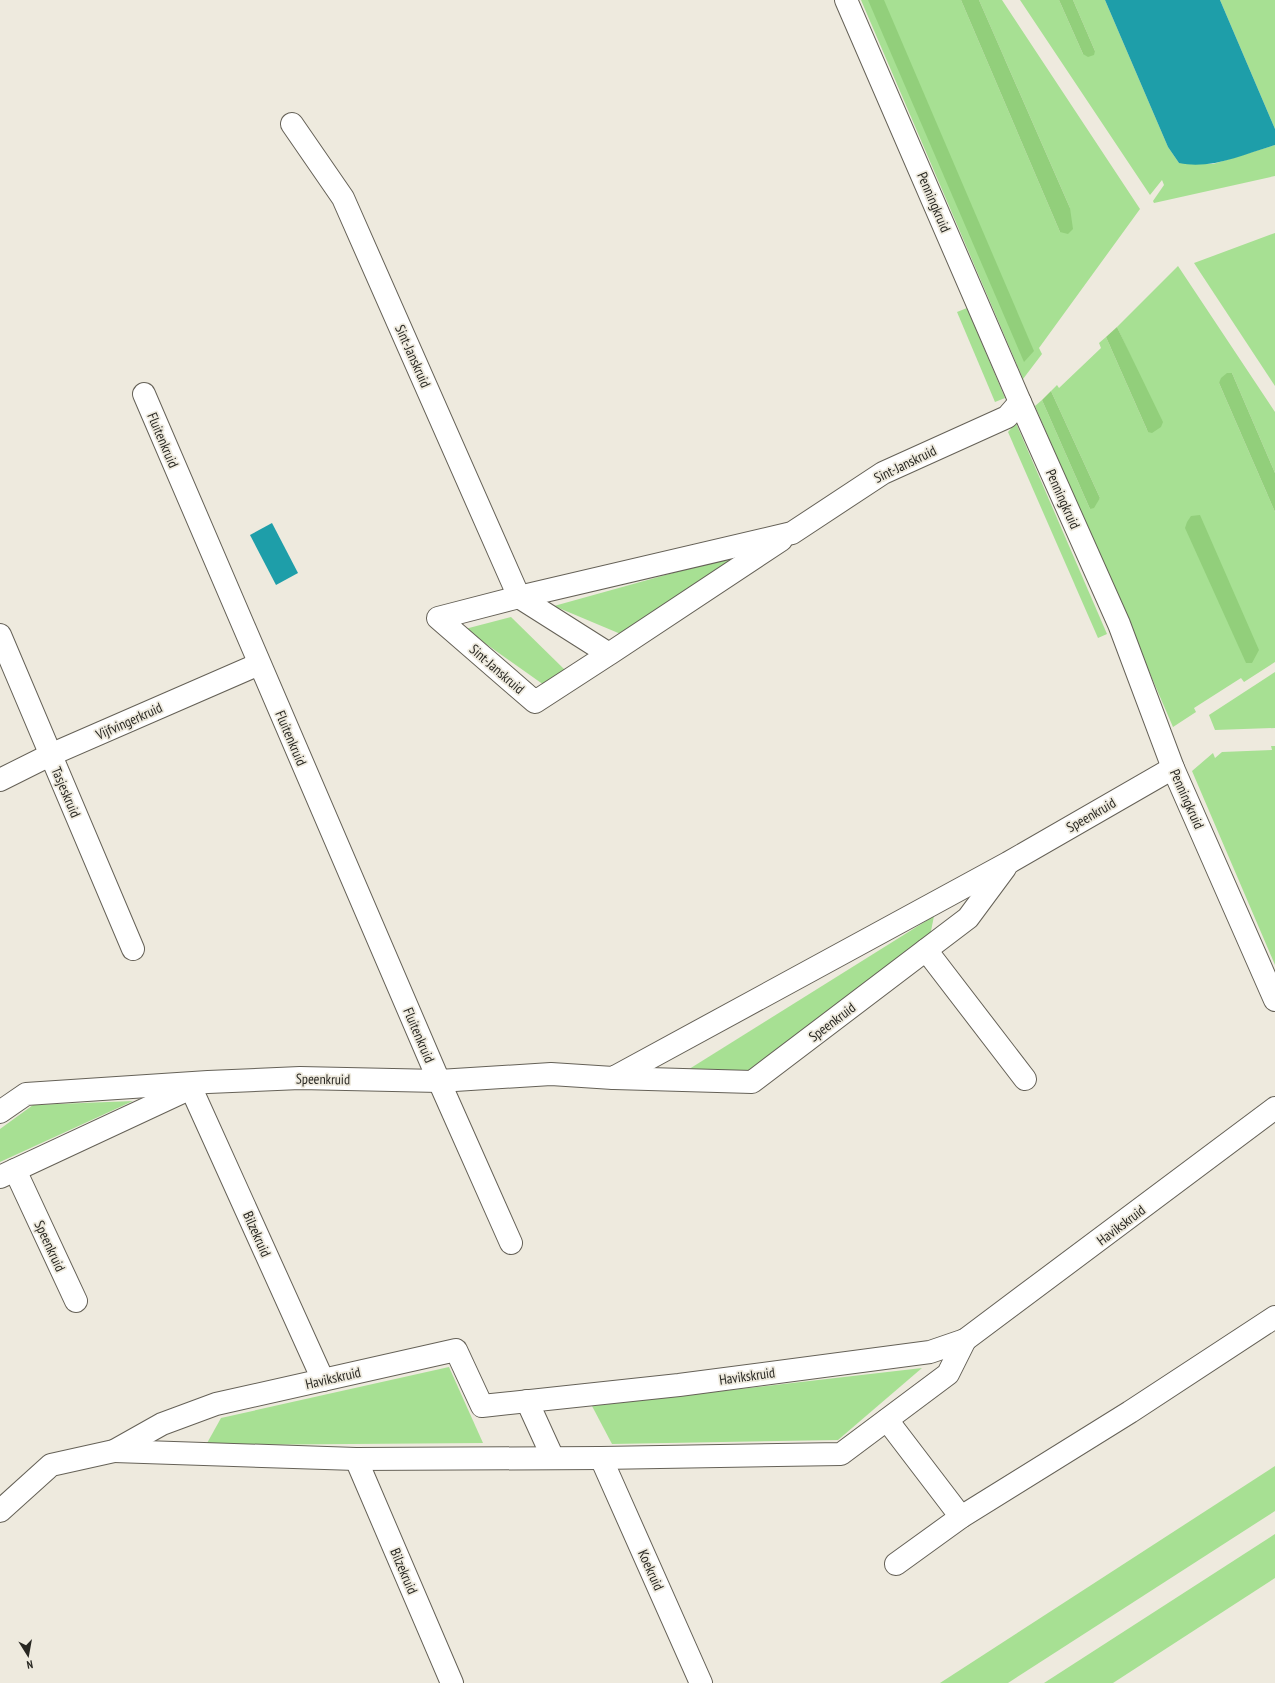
<svg xmlns="http://www.w3.org/2000/svg" width="1275" height="1683" font-family="'PT Sans Narrow',sans-serif">
<style>
.green{fill:#a7e093}
.forest{fill:#92cf7b}
.water{fill:#1e9ea9}
.lines{fill:none;stroke-linecap:round;stroke-linejoin:round}
.minor-casing{stroke:#656157;stroke-width:24}
.minor{stroke:#fff;stroke-width:22}
.labels{text-anchor:middle;dominant-baseline:central;stroke-width:3.5;stroke-linejoin:round;paint-order:stroke}
.street-label{font-size:14px;fill:#282722;stroke:#eeeade}
</style>
<rect width="100%" height="100%" fill="#eeeade"/>
<g class="green">
<path d="M861 0H961L1060 232 1070 208 979 0H1002L1140 209 1039 348 1042 354 1023 379Z"/>
<path d="M1020 0H1059L1083 54 1095 51 1073 0H1105L1168 147 1179 163 1213 164 1275 145V176L1154 203 1153 201 1164 185 1162 180 1150 195Z"/>
<path d="M1220 0H1275V129Z"/>
<path d="M1275 233V386L1194 263Z"/>
<path d="M1178 266 1275 412V473L1232 373 1219 383 1275 512V662L1244 682 1241 678 1194 708 1196 712 1173 727 1035 406 1042 400 1090 509 1100 498 1051 391 1057 385 1059 388 1101 348 1099 343 1106 337 1148 432 1134 364 1117 327Z"/>
<path d="M967 308 1005 398 995 402 957 312Z"/>
<path d="M1016 423 1107 634 1098 638 1008 432Z"/>
<path d="M759 549 623 635 554 606Z"/>
<path d="M511 617 565 670 544 685 465 629Z"/>
<path d="M1275 672V728L1215 730 1209 715Z"/>
<path d="M1271 746H1275V965L1192 771 1213 753 1215 758 1222 752 1272 750Z"/>
<path d="M934 916 930 936 749 1073 678 1076Z"/>
<path d="M133 1101 0 1162V1129L33 1105Z"/>
<path d="M449 1367 483 1443 206 1445 221 1418Z"/>
<path d="M922 1368 838 1440 612 1444 592 1406Z"/>
<path d="M1275 1466V1511L1008 1683H940Z"/>
<path d="M1275 1534V1578L1113 1683H1044Z"/>
</g>
<g class="forest">
<path d="M868 0H884L1034 351 1024 362Z"/>
<path d="M961 0H979L1070 208 1073 229 1068 234 1060 232Z"/>
<path d="M1059 0H1073L1095 51 1094 55 1088 57 1083 54Z"/>
<path d="M1117 327 1163 422 1161 427 1152 433 1148 432 1106 337Z"/>
<path d="M1227 373H1232L1275 473V512L1219 383 1221 378Z"/>
<path d="M1051 391 1100 498 1094 508 1090 509 1042 400Z"/>
<path d="M1200 515 1259 650 1252 663H1246L1185 528 1187 522 1191 516Z"/>
</g>
<g class="water">
<path d="M1105 0H1220L1275 129V145C1244 154 1211 170 1179 163L1168 147Z"/>
<path d="M272 523 298 573 276 585 250 535Z"/>
</g>
<g class="lines">
<defs>
<g id="minor">
<path d="M846 0 1020 402 1119 624 1173 768 1275 1000"/>
<path d="M292 124 343 198 519 597 792 533 883 473 1007 417 1020 402"/>
<path d="M144 394 439 1081 511 1243"/>
<path d="M0 635 133 949"/>
<path d="M609 654 535 702 438 618 519 597 609 654 781 540"/>
<path d="M0 780 50 755 259 664"/>
<path d="M926 950 1025 1079"/>
<path d="M614 1078 752 1082 968 918 1005 868"/>
<path d="M191 1088 323 1380"/>
<path d="M0 1112 26 1094 208 1082 300 1078 439 1081 551 1074 613 1078 1008 863 1173 768"/>
<path d="M15 1170 76 1301"/>
<path d="M0 1177 193 1087"/>
<path d="M527 1401 553 1458"/>
<path d="M887 1420 961 1517"/>
<path d="M114 1451 356 1459 601 1458 841 1454 948 1374 965 1340"/>
<path d="M601 1458 701 1683"/>
<path d="M356 1459 452 1683"/>
<path d="M0 1511 51 1465 114 1451 162 1424 216 1404 456 1350 482 1406 679 1385 930 1352 965 1340 1275 1108"/>
<path d="M896 1564 961 1517 1130 1412 1275 1317"/>
</g>
</defs>
<use href="#minor" class="minor-casing"/>
<use href="#minor" class="minor"/>
</g>
<g class="labels">
<g class="street-label">
<text transform="translate(934 202) rotate(67)">Penningkruid</text>
<text transform="translate(413 356) rotate(66)">Sint-Janskruid</text>
<text transform="translate(163 440) rotate(67)">Fluitenkruid</text>
<text transform="translate(905 464) rotate(-26)">Sint-Janskruid</text>
<text transform="translate(1063 499) rotate(66)">Penningkruid</text>
<text transform="translate(497 669) rotate(41)">Sint-Janskruid</text>
<text transform="translate(129 721) rotate(-24)">Vijfvingerkruid</text>
<text transform="translate(291 738) rotate(67)">Fluitenkruid</text>
<text transform="translate(66 792) rotate(67)">Tasjeskruid</text>
<text transform="translate(1187 799) rotate(66)">Penningkruid</text>
<text transform="translate(1091 815) rotate(-30)">Speenkruid</text>
<text transform="translate(832 1022) rotate(-37)">Speenkruid</text>
<text transform="translate(419 1035) rotate(67)">Fluitenkruid</text>
<text transform="translate(323 1079) rotate(1)">Speenkruid</text>
<text transform="translate(1121 1225) rotate(-37)">Havikskruid</text>
<text transform="translate(257 1234) rotate(66)">Bilzekruid</text>
<text transform="translate(50 1246) rotate(65)">Speenkruid</text>
<text transform="translate(747 1376) rotate(-8)">Havikskruid</text>
<text transform="translate(333 1378) rotate(-13)">Havikskruid</text>
<text transform="translate(651 1570) rotate(66)">Koekruid</text>
<text transform="translate(404 1571) rotate(67)">Bilzekruid</text>
</g>
</g>
<g transform="translate(28 1655) rotate(169)" stroke="#eeeade" stroke-width="3" paint-order="stroke">
<path d="M0-3L7 15L0 10L-7 15Z" fill="#282722"/>
<text y="-6" font-size="11" font-weight="bold" text-anchor="middle" fill="#282722">N</text>
</g>
</svg>
